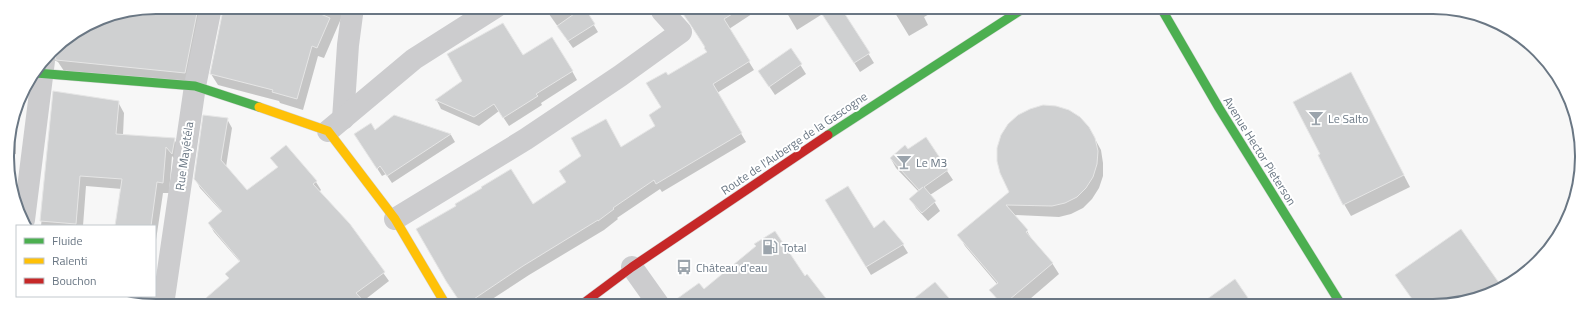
<svg xmlns="http://www.w3.org/2000/svg" width="1589" height="313" font-family="'Titillium Web',sans-serif">
<style>
.shadow{fill:#0003}
.building{fill:#cfd0d1;stroke:#e6e6e6}
.lines{fill:none;stroke-linecap:round;stroke-linejoin:round}
.fast-casing{stroke:#d4d5d5;stroke-width:10}
.slow-casing{stroke:#d4d5d5;stroke-width:10}
.jam-casing{stroke:#d4d5d5;stroke-width:10}
.street{stroke:#ccccce;stroke-width:22}
.fast{stroke:#4caf50;stroke-width:9}
.slow{stroke:#ffc107;stroke-width:9}
.jam{stroke:#c62828;stroke-width:9}
.labels{text-anchor:middle;dominant-baseline:central;stroke-width:4;stroke-linejoin:round;paint-order:stroke}
.poi-label{font-size:12px;fill:#6a7784;stroke:#fff;text-anchor:start}
.street-label{font-size:12px;fill:#6a7784;stroke:#fff}
.rim{fill:none;stroke:#6a7784;stroke-width:2}
</style>
<rect width="100%" height="100%" fill="#f7f7f7"/>
<g class="shadow">
<path d="M156 7H212L191 83 64 71 58 62 52 59 43 62 51 51 100 18Z"/>
<path d="M223 7H344L343 14 324 58 318 56 303 110 280 103 279 101 218 85 211 74 224 9Z"/>
<path d="M544 7H583L598 32 573 48Z"/>
<path d="M679 8H761L729 29 754 70 717 93 746 142 662 192 660 189 617 218 618 219 604 230 529 275 483 305H463L533 206 621 148 657 126 662 108 668 77 708 53 697 33Z"/>
<path d="M784 8H832L797 30Z"/>
<path d="M892 8H940L924 17 928 25 909 36Z"/>
<path d="M845 16 874 63 860 72 836 34Z"/>
<path d="M791 50 806 74 775 95 765 80Z"/>
<path d="M522 57 572 71 577 80 541 103 542 105 509 126 499 111 479 126 441 109 437 101Z"/>
<path d="M1357 85 1410 187 1351 216 1344 204Z"/>
<path d="M54 93 118 102 124 113 123 135 174 139 180 150 178 163 172 156 169 193H163L155 247V226H116L122 189 86 186 83 226H41Z"/>
<path d="M16 111V154H8L7 147Z"/>
<path d="M395 116 451 135 455 142 392 183 386 174 382 176 360 142Z"/>
<path d="M227 119 232 128 226 167 247 191 278 168 272 158 316 182 321 190 319 192 349 225 389 281 362 302 229 279 227 274 240 262 214 232 209 223 222 212 200 188 195 178Z"/>
<path d="M925 138 953 180 930 195 940 211 928 221 916 208 911 199 919 192 896 168 891 159 908 150Z"/>
<path d="M1095 139 1101 150 1103 163V176L1099 188 1092 199 1083 208 1071 214 1059 217 1014 215 1027 231 1032 240 1052 263 1059 274 1023 305H1001L991 290 997 284 965 246 959 235Z"/>
<path d="M826 200 873 230 884 221 903 245 908 253 871 275Z"/>
<path d="M155 258 156 261 155 273Z"/>
<path d="M807 276 830 305H672V304L704 291 805 278Z"/>
<path d="M1235 281 1251 306 1200 305Z"/>
<path d="M108 296H153L152 305H137Z"/>
<path d="M921 301 951 303 953 305H925Z"/>
</g>
<g class="building">
<path d="M156 7 198 8 185 73 56 60 55 56 51 51 100 18Z"/>
<path d="M227 7H295L316 12 330 18 317 48 312 46 297 99 272 92 273 90 210 74 223 10 227 11Z"/>
<path d="M584 7 595 24 568 41 557 26Z"/>
<path d="M679 8H742L724 19 750 61 713 84 742 133 656 184 654 180 613 208 614 209 598 221V220L523 266 465 305H462L446 281 416 229 456 206 455 204 482 188 481 187 511 169 533 204 566 182 559 171 581 156 571 138 606 119 621 147 655 126 649 115 661 107 646 83 666 72 668 75 707 52 704 48 705 47 690 24Z"/>
<path d="M818 8H841L870 53 854 63Z"/>
<path d="M503 23 523 55 552 37 573 71 536 94 538 96 503 118 494 104 474 117 435 100 462 81 447 54Z"/>
<path d="M791 48 802 64 769 87 758 71Z"/>
<path d="M1351 72 1404 175 1343 205 1318 155 1320 154 1293 102Z"/>
<path d="M53 91 119 101 116 134 175 138 172 154 166 147 163 183 157 182 151 226H115L122 179 80 176 76 224 40 221Z"/>
<path d="M1043 105 1056 106 1069 110 1080 117 1089 127 1095 138 1098 151 1097 164 1093 177 1086 188 1077 197 1065 203 1052 206 1006 205 1028 230 1026 232 1053 263 1003 305 989 290 998 283 957 235 1009 192 1000 173 997 161V148L1001 135 1008 124 1018 115 1030 109Z"/>
<path d="M203 115 228 118 221 160 247 190 278 167 270 158 286 145 317 181 313 184 350 224 385 272 356 293 367 305H198L229 278 225 274 240 261 208 223 222 211 194 179Z"/>
<path d="M394 115 451 134 387 176 380 166 377 169 354 134 371 123 375 130Z"/>
<path d="M926 137 948 170 924 187 936 201 922 213 909 199 923 187 919 190 890 158 905 145 908 149Z"/>
<path d="M848 186 874 228 884 220 904 244 866 267 825 200Z"/>
<path d="M1461 229 1502 287 1490 295 1443 306H1417L1395 275Z"/>
<path d="M775 231 805 276 807 274 831 305H671V303L699 283 704 289 756 246 754 244Z"/>
<path d="M1235 279 1248 298 1238 306 1199 305Z"/>
<path d="M935 282 955 305H906Z"/>
</g>
<g class="lines">
<defs>
<g id="fast">
<path d="M1161 8 1219 108 1342 306"/>
<path d="M36 73 195 86 259 107"/>
<path d="M828 135 1024 8"/>
</g>
<path id="slow" d="M259 107 328 131 395 219 446 305"/>
<path id="jam" d="M581 305 632 267 828 135"/>
</defs>
<use href="#fast" class="fast-casing"/>
<use href="#slow" class="slow-casing"/>
<use href="#jam" class="jam-casing"/>
<g class="street">
<path d="M343 119 348 45 353 7"/>
<path d="M328 131 414 59 496 7"/>
<path d="M395 219 526 139 620 76 681 32 662 11 661 7"/>
<path d="M24 220 44 61"/>
<path d="M632 267 659 305"/>
<path d="M163 305 195 86 211 7"/>
</g>
<use href="#fast" class="fast"/>
<use href="#slow" class="slow"/>
<use href="#jam" class="jam"/>
</g>
<defs>
<symbol id="bar-bare" viewBox="-9 -9 18 18"><path d="M-6-5H6L.8 .8V4.5H3.5V6h-7V4.5H-.8V.8Z" fill="#9ba4ac" stroke="#fff" stroke-width="2.5" paint-order="stroke"/></symbol>
<symbol id="fuel-bare" viewBox="-9 -9 18 18"><path d="M-5.5-6h7V0h2V4h1.3V-2.5L3-4.5l.8-.8L6-3V5H2.5V1h-1V6h-7ZM-4.2-4.7v3.2H.2V-4.7Z" fill="#9ba4ac" stroke="#fff" stroke-width="2.5" paint-order="stroke"/></symbol>
<symbol id="bus-bare" viewBox="-9 -9 18 18"><path d="M-5-6H5V4H4V6H2V4H-2V6H-4V4H-5ZM-3.5-4V0h7V-4ZM-3.5 1.2v1.5H-2V1.2ZM2 1.2v1.5H3.5V1.2Z" fill="#9ba4ac" stroke="#fff" stroke-width="2.5" paint-order="stroke"/></symbol>
</defs>
<g fill-rule="evenodd">
<use href="#bar-bare" x="1305" y="107" width="22" height="22"/>
<use href="#bar-bare" x="893" y="151" width="22" height="22"/>
<use href="#fuel-bare" x="759" y="236" width="22" height="22"/>
<use href="#bus-bare" x="673" y="256" width="22" height="22"/>
</g>
<g class="labels">
<g class="poi-label">
<text x="1328" y="118">Le Salto</text>
<text x="916" y="162">Le M3</text>
<text x="782" y="247">Total</text>
<text x="696" y="267">Château d'eau</text>
</g>
<g class="street-label">
<text transform="translate(794 143) rotate(-34)">Route de l'Auberge de la Gascogne</text>
<text transform="translate(1260 151) rotate(58)">Avenue Hector Pieterson</text>
<text transform="translate(184 156) rotate(-82)">Rue Mayétéla</text>
</g>
</g>
<path d="M0 0H1589V313H0ZM156 14H1433A142 142 0 0 1 1575 156V157A142 142 0 0 1 1433 299H156A142 142 0 0 1 14 157V156A142 142 0 0 1 156 14Z" fill="#fff" fill-rule="evenodd"/>
<path class="rim" d="M156 14H1433A142 142 0 0 1 1575 156V157A142 142 0 0 1 1433 299H156A142 142 0 0 1 14 157V156A142 142 0 0 1 156 14Z"/>
<rect x="16" y="225" width="140" height="72" fill="#ffffff" stroke="#c3c9ce"/>
<rect x="24" y="238" width="20" height="6" fill="#4caf50" stroke="#c3c9ce"/>
<text x="52" y="245" font-size="12" fill="#6a7784">Fluide</text>
<rect x="24" y="258" width="20" height="6" fill="#ffc107" stroke="#c3c9ce"/>
<text x="52" y="265" font-size="12" fill="#6a7784">Ralenti</text>
<rect x="24" y="278" width="20" height="6" fill="#c62828" stroke="#c3c9ce"/>
<text x="52" y="285" font-size="12" fill="#6a7784">Bouchon</text>
</svg>
